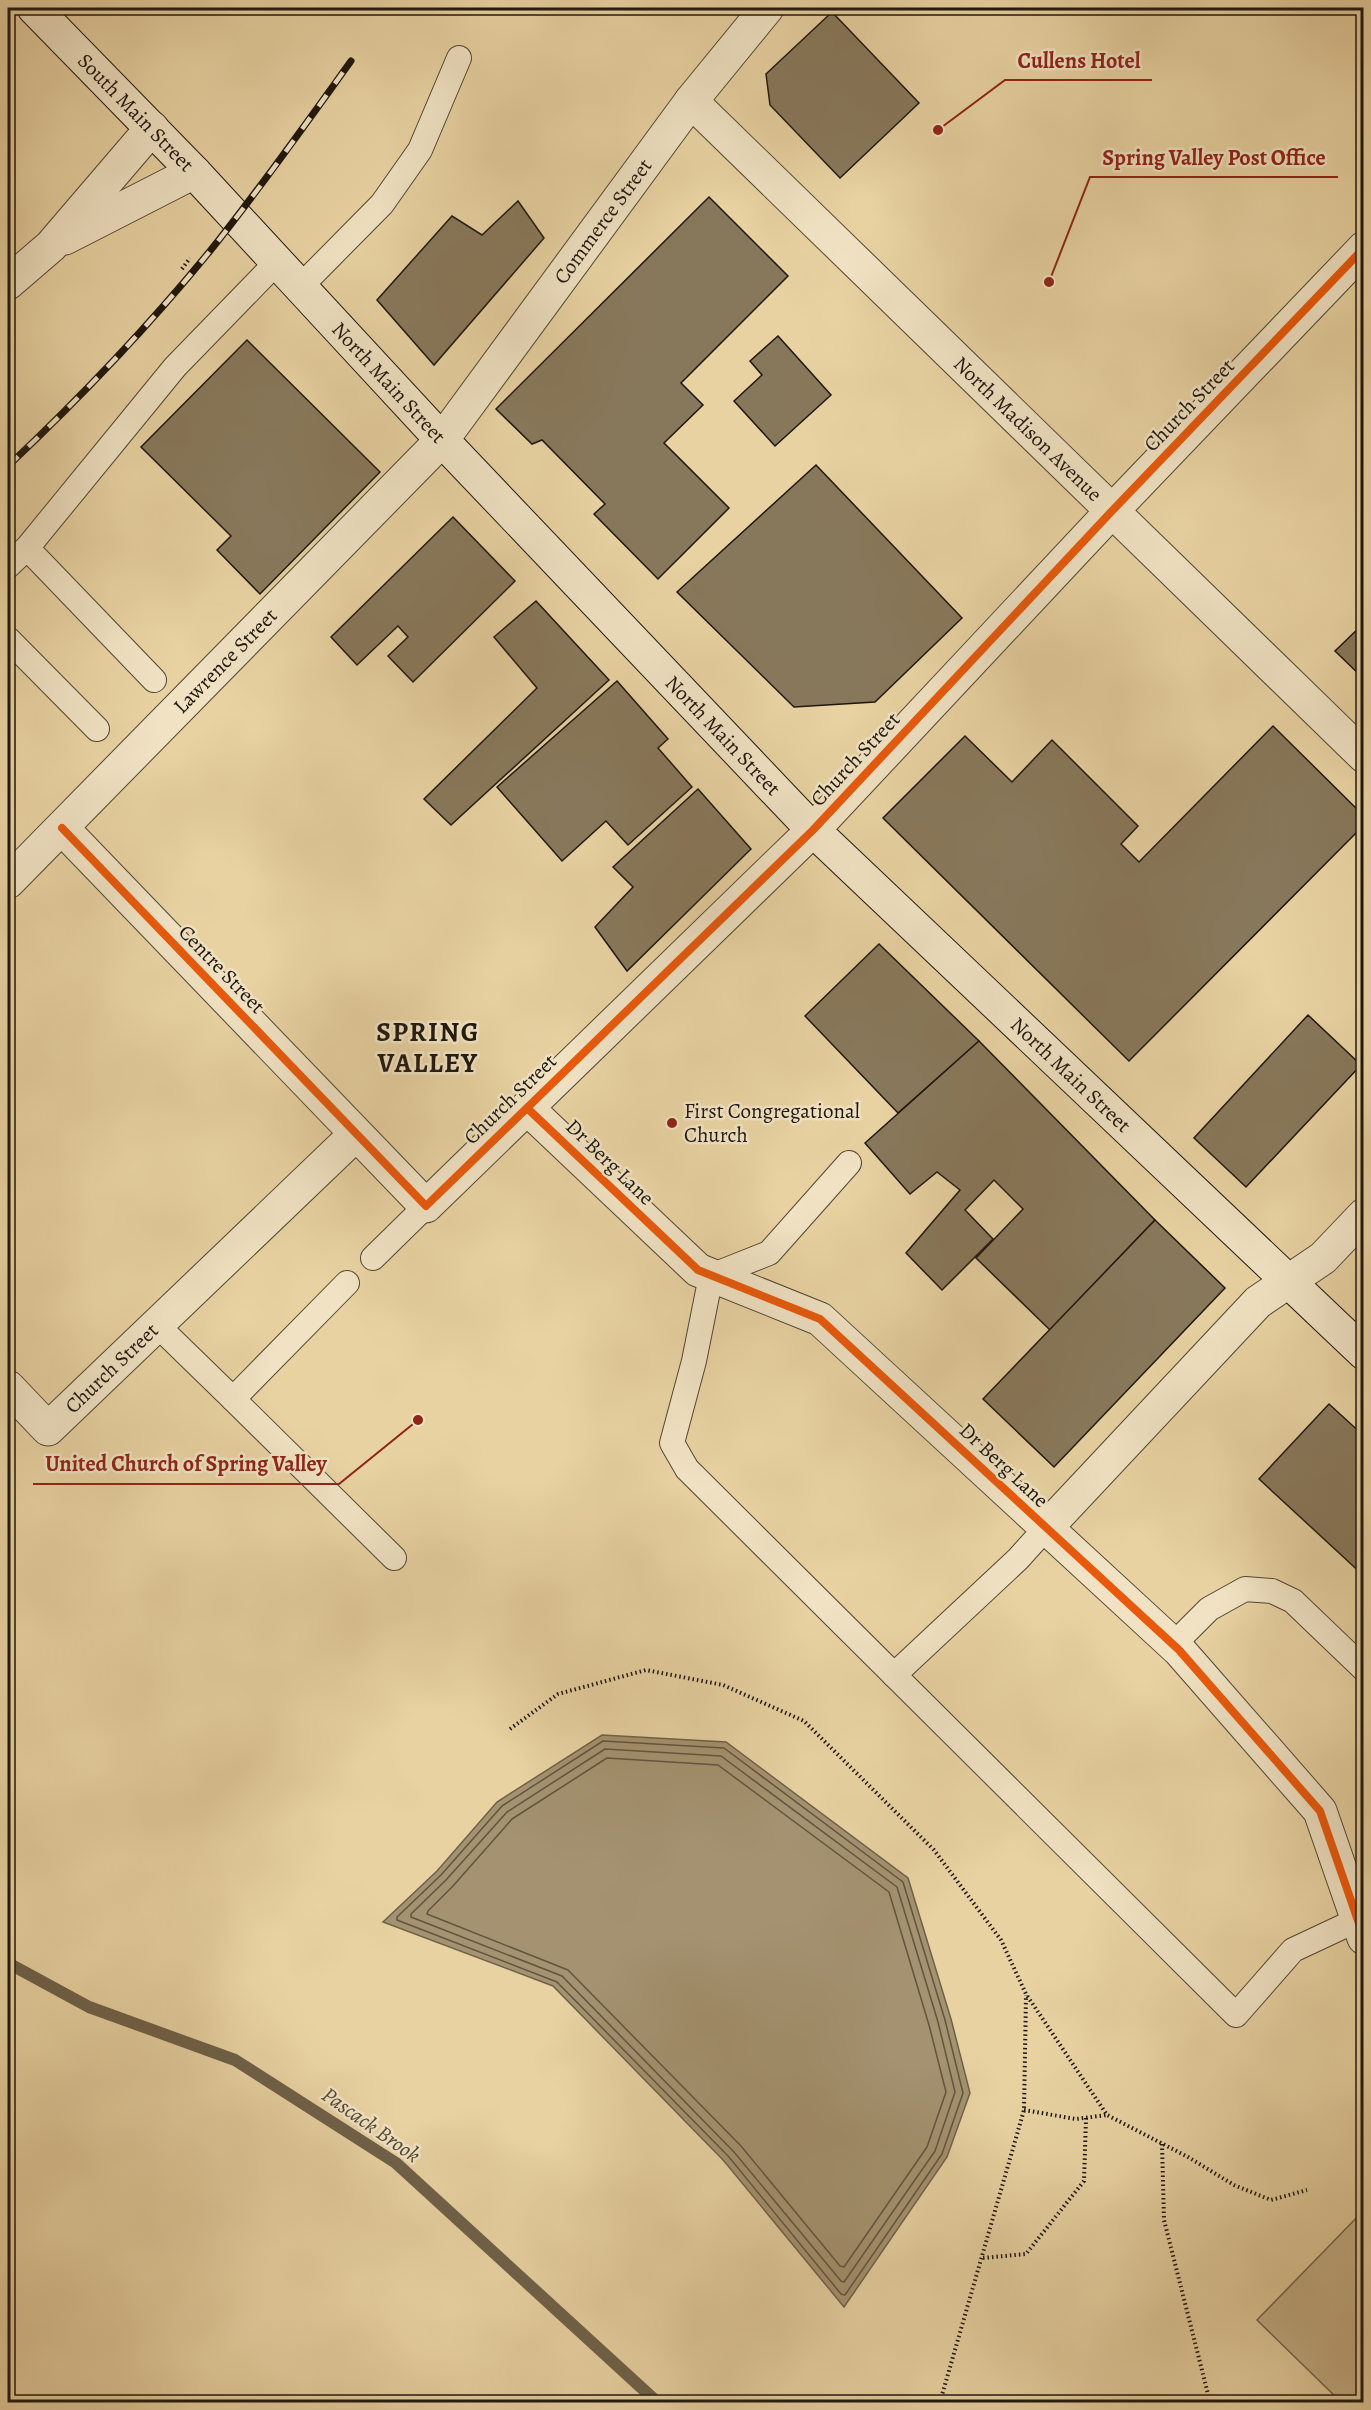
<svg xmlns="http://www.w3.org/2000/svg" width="1371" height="2410" font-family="Alegreya,serif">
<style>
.green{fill:#c6b289;stroke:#72644c;stroke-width:1.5}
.water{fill:#a49270;stroke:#6f6149;stroke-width:1.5}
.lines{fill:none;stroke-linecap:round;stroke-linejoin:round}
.shore{stroke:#62543f;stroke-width:1.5}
.stream{stroke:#6f6149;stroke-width:12}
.building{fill:#88785b;stroke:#1f170e;stroke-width:1.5}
.service-casing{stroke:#514633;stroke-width:26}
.minor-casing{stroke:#514633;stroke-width:35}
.secondary-casing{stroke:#1f170e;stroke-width:35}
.path{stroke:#1f170e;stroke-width:4;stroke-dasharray:1.5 3;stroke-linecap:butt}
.service{stroke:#f0e2c3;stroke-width:24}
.minor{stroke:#f0e2c3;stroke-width:33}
.secondary{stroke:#f0e2c3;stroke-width:33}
.rail-casing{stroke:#1f170e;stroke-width:7}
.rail{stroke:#f0e2c3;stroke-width:4.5;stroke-dasharray:14;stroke-linecap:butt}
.cycleway-casing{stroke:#f0e2c3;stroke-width:11}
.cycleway{stroke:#e8590c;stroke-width:8}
.poi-dot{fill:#8f2418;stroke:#f0e2c3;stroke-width:2}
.labels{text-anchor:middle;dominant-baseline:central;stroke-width:5;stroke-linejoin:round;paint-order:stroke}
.street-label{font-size:21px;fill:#1f170e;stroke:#f0e2c3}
.poi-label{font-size:21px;fill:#1f170e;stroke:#f0e2c3;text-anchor:start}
.water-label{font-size:22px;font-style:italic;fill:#544835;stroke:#f0e2c3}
.district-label{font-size:27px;font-weight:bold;letter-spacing:1.5px;fill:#1f170e;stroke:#f0e2c3}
.leader{fill:none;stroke:#8f2418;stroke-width:2}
.callout-dot{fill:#8f2418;stroke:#f0e2c3;stroke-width:2}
.callout-label{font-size:22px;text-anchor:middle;font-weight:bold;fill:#8f2418;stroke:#f0e2c3;stroke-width:5;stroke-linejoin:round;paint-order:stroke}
</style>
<rect width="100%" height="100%" fill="#e8d2a2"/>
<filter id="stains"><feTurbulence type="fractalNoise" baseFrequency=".00333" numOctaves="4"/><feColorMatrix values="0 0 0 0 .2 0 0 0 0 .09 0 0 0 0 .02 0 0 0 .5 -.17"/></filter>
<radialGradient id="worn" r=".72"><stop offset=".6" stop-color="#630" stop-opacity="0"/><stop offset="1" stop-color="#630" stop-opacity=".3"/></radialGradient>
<path class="green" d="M1363 2211V2402H1341L1257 2320Z"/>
<path class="water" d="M602 1735 726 1742 908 1878 951 2019 970 2093 947 2157 844 2307 724 2161 553 1986 383 1922 437 1871 497 1802Z"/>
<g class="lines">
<g class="shore">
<path d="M603 1741 724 1748 903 1882 945 2020 963 2093 942 2154 845 2295 841 2294 729 2157 557 1982 397 1920V1917L441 1875 502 1806Z"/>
<path d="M605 1749 721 1756 897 1887 938 2022 955 2092 935 2151 844 2282 841 2281 734 2152 562 1976 411 1917V1914L446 1880 507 1812Z"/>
<path d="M607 1758 718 1765 889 1892 929 2025 946 2092 927 2147 844 2267 840 2266 741 2146 568 1970 427 1914 428 1911 453 1886 512 1819Z"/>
</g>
<path class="stream" d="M8 1963 89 2007 235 2060 396 2163 657 2402"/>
</g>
<g class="building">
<path d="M832 12 919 103 840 178 770 105 766 74Z"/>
<path d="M709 197 788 276 681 383 703 405 664 443 729 508 658 579 594 514 605 504 542 440 532 444 496 409Z"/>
<path d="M518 201 544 238 434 365 377 300 452 216 482 235Z"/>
<path d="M778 336 831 395 775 446 734 401 762 375 750 361Z"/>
<path d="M247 340 380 472 260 594 217 550 231 536 141 447Z"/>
<path d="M816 465 962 618 875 702 794 707 677 592Z"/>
<path d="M453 517 515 581 413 682 388 656 408 637 398 626 357 665 331 637Z"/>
<path d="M536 601 609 680 451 825 424 799 537 688 494 637Z"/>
<path d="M1364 623V679L1335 651Z"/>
<path d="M617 681 668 739 658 748 692 787 628 845 606 821 562 861 497 787Z"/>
<path d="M1273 726 1364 816V825L1129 1061 883 818 965 736 1012 782 1052 740 1138 826 1121 844 1139 862Z"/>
<path d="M698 789 751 849 627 971 595 927 633 887 613 867Z"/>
<path d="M879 944 979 1041 898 1113 805 1016Z"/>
<path d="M1308 1015 1361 1065 1246 1187 1194 1138Z"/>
<path d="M979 1041 1155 1220 1050 1330 976 1258 1023 1209 994 1180 965 1210 993 1239 942 1290 906 1253 960 1190 937 1172 910 1194 865 1143Z"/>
<path d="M1155 1220 1225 1288 1054 1467 983 1399Z"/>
<path d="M1329 1404 1364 1436V1576L1259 1479Z"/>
</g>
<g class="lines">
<defs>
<g id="service">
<path d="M300 287 382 204 420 150 459 58"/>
<path d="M27 548 154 680"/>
<path d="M8 566 27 548 175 367 277 262"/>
<path d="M8 639 97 729"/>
<path d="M849 1163 769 1253 711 1276 694 1361 672 1443 687 1469 1236 2015 1293 1950 1357 1920"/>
<path d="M373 1258 426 1206"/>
<path d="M347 1283 233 1399 394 1558"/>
<path d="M157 1325 233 1399"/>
<path d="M1173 1645 1209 1609 1245 1589 1272 1591 1293 1601 1364 1669"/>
<path d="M894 1675 1018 1559 1046 1528"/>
</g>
<g id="minor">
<path id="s1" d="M691 101 1364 756"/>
<path d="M65 238 194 172"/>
<path d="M8 283 51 246 152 128"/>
<path d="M62 828 426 1206 813 830 1111 512 1364 248"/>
<path id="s2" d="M8 882 442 440 691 101 767 8"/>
<path d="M527 1108 698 1270 820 1319 1179 1650 1320 1811 1364 1938"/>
<path id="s3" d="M8 1387 48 1429 356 1134"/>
<path d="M1046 1528 1258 1302 1323 1258 1364 1215"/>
</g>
<g id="secondary">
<path id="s4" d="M34 8 194 172 442 440 813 830 1364 1353"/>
</g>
</defs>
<use href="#service" class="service-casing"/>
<use href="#minor" class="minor-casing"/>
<use href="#secondary" class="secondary-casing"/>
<g class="path">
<path d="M182 269 190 258"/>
<path d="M510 1729 558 1694 646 1670 723 1685 804 1721 934 1850 1001 1940 1026 1994 1107 2115 1188 2157 1234 2185 1271 2200 1307 2190"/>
<path d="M1024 2110 1076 2119 1107 2115"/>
<path d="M1162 2144 1164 2220 1210 2402"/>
<path d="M983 2258 1026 2254 1084 2181 1086 2118"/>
<path d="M940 2402 1024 2110 1026 1995"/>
</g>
<use href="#service" class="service"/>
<use href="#minor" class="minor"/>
<use href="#secondary" class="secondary"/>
<defs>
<path id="rail" d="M8 466C79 399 148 327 210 251 259 190 305 125 351 61"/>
</defs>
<use href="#rail" class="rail-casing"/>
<use href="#rail" class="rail"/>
<defs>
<g id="cycleway">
<path d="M62 828 426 1206 813 830 1111 512 1364 248"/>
<path d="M527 1108 698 1270 820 1319 1179 1650 1320 1811 1364 1938"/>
</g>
</defs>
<use href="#cycleway" class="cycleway-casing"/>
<use href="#cycleway" class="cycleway"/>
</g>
<circle class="poi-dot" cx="672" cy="1123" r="6"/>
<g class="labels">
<g class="street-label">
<text stroke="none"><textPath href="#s4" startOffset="146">South Main Street</textPath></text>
<text stroke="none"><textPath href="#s2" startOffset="891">Commerce Street</textPath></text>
<text stroke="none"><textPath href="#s4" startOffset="516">North Main Street</textPath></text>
<text transform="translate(1189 405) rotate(-46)">Church Street</text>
<text stroke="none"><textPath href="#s1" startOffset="470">North Madison Avenue</textPath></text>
<text stroke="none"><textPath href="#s2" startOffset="310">Lawrence Street</textPath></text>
<text stroke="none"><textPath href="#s4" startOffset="1002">North Main Street</textPath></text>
<text transform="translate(855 759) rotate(-47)">Church Street</text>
<text transform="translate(222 969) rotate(46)">Centre Street</text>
<text stroke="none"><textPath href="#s4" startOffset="1488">North Main Street</textPath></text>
<text transform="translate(510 1099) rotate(-44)">Church Street</text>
<text transform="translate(610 1162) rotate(44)">Dr Berg Lane</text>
<text stroke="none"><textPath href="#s3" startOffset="146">Church Street</textPath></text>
<text transform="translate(1004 1465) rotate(43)">Dr Berg Lane</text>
</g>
<g class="poi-label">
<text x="684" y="1111">First Congregational<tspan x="684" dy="24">Church</tspan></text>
</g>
<g class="water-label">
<text transform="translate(371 2125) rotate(35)">Pascack Brook</text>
</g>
<g class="district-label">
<text x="428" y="1032">SPRING<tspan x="428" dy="31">VALLEY</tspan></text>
</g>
</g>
<path class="leader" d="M938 130L1005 80H1152M1049 282L1090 177H1338M418 1420L339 1484H33"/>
<g class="callout-dot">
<circle cx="938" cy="130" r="6"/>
<circle cx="1049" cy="282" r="6"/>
<circle cx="418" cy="1420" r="6"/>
</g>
<g class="callout-label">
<text x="1079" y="68">Cullens Hotel</text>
<text x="1214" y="165">Spring Valley Post Office</text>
<text x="186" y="1471">United Church of Spring Valley</text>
</g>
<rect width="1371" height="2410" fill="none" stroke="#e8d2a2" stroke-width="30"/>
<rect x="9" y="9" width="1353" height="2392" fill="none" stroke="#1f170e" stroke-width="3"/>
<rect x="15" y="15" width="1341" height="2380" fill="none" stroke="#1f170e" stroke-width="1.5"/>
<rect width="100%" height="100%" filter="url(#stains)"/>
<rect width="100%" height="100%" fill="url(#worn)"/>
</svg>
